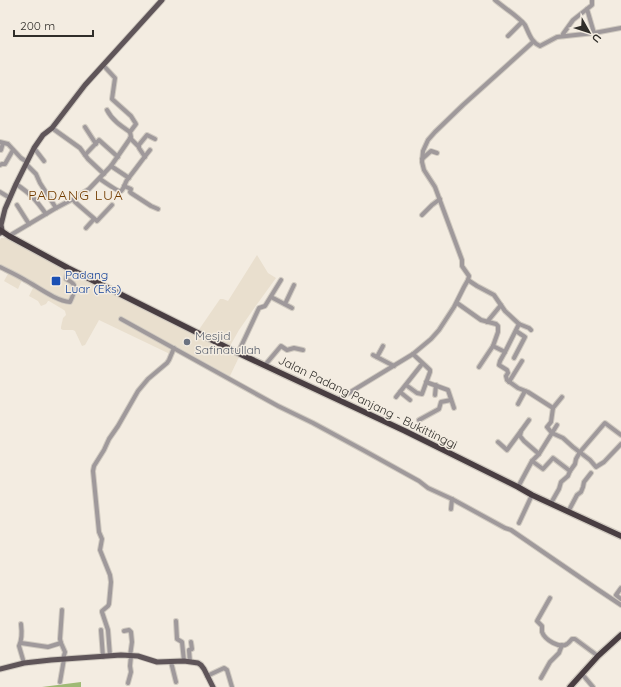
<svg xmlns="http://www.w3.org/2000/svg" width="621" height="687" font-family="Quicksand,sans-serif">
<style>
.built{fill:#e9dfce}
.forest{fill:#9fba75}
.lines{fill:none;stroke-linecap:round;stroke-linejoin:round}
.minor-casing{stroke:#d0cac0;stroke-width:6}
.major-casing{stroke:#d0cac0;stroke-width:7}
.highway-casing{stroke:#d0cac0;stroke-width:8}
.minor{stroke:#9f999b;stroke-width:4}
.major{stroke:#5f5559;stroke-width:5}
.highway{stroke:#493e42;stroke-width:5.5}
.transit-dot{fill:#1a4fb4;stroke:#f3ece1;stroke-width:1.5}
.worship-dot{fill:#6b7280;stroke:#f3ece1;stroke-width:1.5}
.labels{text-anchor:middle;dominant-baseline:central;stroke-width:3;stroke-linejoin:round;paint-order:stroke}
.transit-label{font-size:12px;fill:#164399;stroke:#f3ece1;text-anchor:start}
.worship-label{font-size:12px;fill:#5b616d;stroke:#f3ece1;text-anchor:start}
.street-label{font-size:12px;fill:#302e2a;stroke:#f3ece1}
.quarter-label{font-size:14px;letter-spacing:1px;fill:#733d00;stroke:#f3ece1}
</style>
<rect width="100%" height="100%" fill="#f3ece1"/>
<g class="built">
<path d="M1 238H6L239 357 229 378 175 349 172 355 99 320 85 345 82 346 75 331 73 330H63L61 329V327L63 318 66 315 65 311 64 310 49 301H48L46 304 41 306 38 301 29 296 34 286 22 280 18 289 4 281 9 272 0 267V240Z"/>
<path d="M257 255 268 273 276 278 255 307 239 330 230 346 198 331 220 299H223L228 301Z"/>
</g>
<path class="forest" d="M81 682V687H42Z"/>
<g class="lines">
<defs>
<g id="minor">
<path d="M495 0C503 7 519 17 525 25 529 33 531 42 540 46L557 37 594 33 621 28"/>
<path d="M592 0V5L587 9 594 33"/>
<path d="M508 36 522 22"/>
<path d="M564 36 563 34 573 20 587 9"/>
<path d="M107 110C112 120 121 126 130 132"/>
<path d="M85 127 96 144"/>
<path d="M52 128 80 148 88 159 104 174"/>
<path d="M130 138 138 146 147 135 155 139"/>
<path d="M0 142 8 144 21 158 27 162"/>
<path d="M139 145V148L145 157"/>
<path d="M34 148 44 161"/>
<path d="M1 150 3 143"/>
<path d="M85 155 99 140 118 157"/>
<path d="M422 159 431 151 437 153"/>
<path d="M26 164 36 174 40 183 56 208"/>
<path d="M0 165 2 164H5L13 150"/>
<path d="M111 166 129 178"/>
<path d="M100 179C103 181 118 192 121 191 124 189 125 183 127 180 135 170 142 160 150 150"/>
<path d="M16 184C31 194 36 200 46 214"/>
<path d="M124 186 131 189 130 192 131 193 151 206 158 209"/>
<path d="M0 192 10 198"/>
<path d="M73 199 75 202 97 221 112 205"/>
<path d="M17 205 29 224"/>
<path d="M422 215 432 205 440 199"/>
<path d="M86 228 94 219"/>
<path d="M9 236 56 208 73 199 89 189 111 166 129 140 131 137 130 132 136 124 131 116 112 99 115 78 103 65"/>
<path d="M0 267C8 271 17 275 25 280 38 287 56 301 70 302 72 298 76 289 74 285 73 283 68 280 66 279L68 268"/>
<path d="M468 280 477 286 494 295 505 311 519 324 529 328 531 330"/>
<path d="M271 297 292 308"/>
<path d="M457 303 481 320 496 324 498 326V332L493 346 505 352 500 361 499 365 507 370 508 373 506 376 507 380 518 388 528 392 553 408 551 422 547 427 552 433 563 438 573 447 590 460 596 467 604 462 621 444"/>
<path d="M285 304 294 285"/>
<path d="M121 319 278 406 313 423 363 450 419 481 428 488 452 499 505 528 511 530 597 589 621 605"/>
<path d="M487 322 501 305"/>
<path d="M505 352 519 324"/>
<path d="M238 353 259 308 265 306 281 280"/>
<path d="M373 355 394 366"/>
<path d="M377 357 383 346"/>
<path d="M514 358 525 337 516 331"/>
<path d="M265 365 281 346 287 350 294 348 303 350"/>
<path d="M479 367 493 346"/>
<path d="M426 382 448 390 454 408"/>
<path d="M509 382 522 361"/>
<path d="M406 385 417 393 422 394 430 372V370C424 364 419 360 413 354"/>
<path d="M400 392 410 400"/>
<path d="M435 395 436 385"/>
<path d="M396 397 422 364"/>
<path d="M339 399 413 354 431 339 439 330 454 307 464 287 468 280 469 276 462 266V260L435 187 424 170 422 162 423 151 428 140 435 132 463 105 533 42"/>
<path d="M518 404 525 391"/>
<path d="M553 408 562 397"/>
<path d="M419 420 439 409 441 402 451 400"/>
<path d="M521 431 529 420"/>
<path d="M498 442 507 450 521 431 520 436 524 441 539 454"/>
<path d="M532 461 543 469 553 458 570 471"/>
<path d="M518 487 532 461 539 454 557 425"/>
<path d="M551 503 559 489 561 482 568 476 570 471 575 464 576 459 580 452 604 424 605 423 621 435"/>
<path d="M451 509 452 499"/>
<path d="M568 512 577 495 581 492 583 487 584 482 591 473"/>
<path d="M519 523 532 495"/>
<path d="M621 588 616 595 621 599"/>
<path d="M550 598 537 621 542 626C542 628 542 630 542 632 545 640 560 649 567 644 569 643 570 641 572 639H575L598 656"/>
<path d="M62 610 60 639 61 643 65 652 63 659"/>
<path d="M176 621 177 639 182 642 184 661"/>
<path d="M21 624C22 632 22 640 19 646L24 663"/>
<path d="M101 630 103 657"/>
<path d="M124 631 129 630 131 632 132 642 130 656"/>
<path d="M21 643 48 647 61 643"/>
<path d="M110 656 108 630 102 612V611L108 606 109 604 111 582 110 575 100 550 102 539 99 532 93 471 94 466 104 450 109 439 118 426 138 391 148 379 167 363 169 360 174 348"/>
<path d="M171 662 176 682"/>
<path d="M190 662 189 650 192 649 191 642"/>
<path d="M582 674 593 687"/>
<path d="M207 676 224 668 227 670 232 687"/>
<path d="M541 678 550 662 559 653 562 645"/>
<path d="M60 682 64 659"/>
<path d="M128 683 131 672 130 666 131 656"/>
</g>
<g id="major">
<path d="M0 233 2 230 1 225 5 209 16 184 34 148 43 135 52 128 85 85 162 0"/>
<path d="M0 669 24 663 51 660 121 655 138 656 157 662 184 661 198 663 201 665 204 669 213 687"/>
</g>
<g id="highway">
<path d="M0 230 9 236 68 268 238 353 405 431 518 487 532 495 621 536"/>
<path d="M570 687 598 656 621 635"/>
</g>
</defs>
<use href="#minor" class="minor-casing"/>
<use href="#major" class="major-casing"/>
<use href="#highway" class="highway-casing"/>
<use href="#minor" class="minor"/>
<use href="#major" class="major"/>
<use href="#highway" class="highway"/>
</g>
<rect class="transit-dot" x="51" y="276" width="10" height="10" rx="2"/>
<circle class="worship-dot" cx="187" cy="342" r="4"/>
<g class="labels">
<g class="transit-label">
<text x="65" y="274">Padang<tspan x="65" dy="14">Luar (Eks)</tspan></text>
</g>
<g class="worship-label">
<text x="195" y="335">Mesjid<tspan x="195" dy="14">Safinatullah</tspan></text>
</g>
<g class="street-label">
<text transform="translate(368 402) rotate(26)">Jalan Padang Panjang - Bukittinggi</text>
</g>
<g class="quarter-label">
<text x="76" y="195">PADANG LUA</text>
</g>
</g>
<g transform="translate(589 32) rotate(129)" stroke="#f3ece1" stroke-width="3" paint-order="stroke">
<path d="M0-3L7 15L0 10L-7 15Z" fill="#302e2a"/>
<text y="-6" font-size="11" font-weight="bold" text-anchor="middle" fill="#302e2a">U</text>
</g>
<path d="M14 30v6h79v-6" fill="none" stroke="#302e2a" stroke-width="2"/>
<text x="20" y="30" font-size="12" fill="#302e2a" stroke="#f3ece1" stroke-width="3" paint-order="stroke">200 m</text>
</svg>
